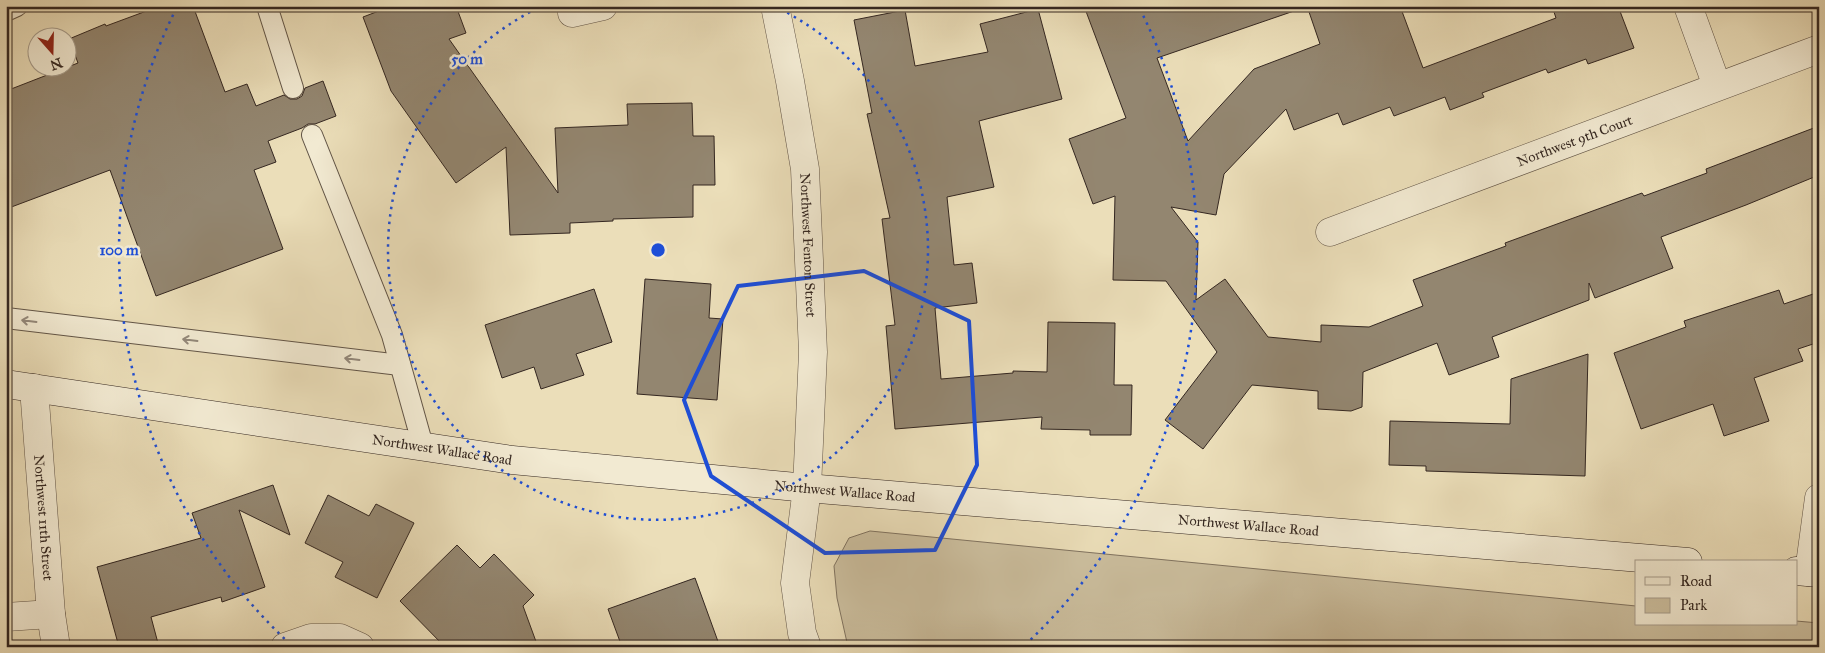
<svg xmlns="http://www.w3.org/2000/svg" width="1825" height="653" font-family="'IM FELL Great Primer',serif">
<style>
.green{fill:#ccbf9f;stroke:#807360}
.building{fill:#938670;stroke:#342721}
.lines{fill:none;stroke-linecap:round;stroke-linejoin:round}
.lane-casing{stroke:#625547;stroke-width:22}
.street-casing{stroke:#625547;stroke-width:29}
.secondary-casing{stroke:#342721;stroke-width:29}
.lane{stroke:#f2ead2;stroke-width:20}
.street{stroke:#f2ead2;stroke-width:28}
.secondary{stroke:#f2ead2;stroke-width:28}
.oneway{stroke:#93887a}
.marked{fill:none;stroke:#1d4ed8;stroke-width:4;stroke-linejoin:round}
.ring{fill:none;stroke:#1d4ed8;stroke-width:2.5;stroke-dasharray:2.5 5}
.labels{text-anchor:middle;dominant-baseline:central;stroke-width:5;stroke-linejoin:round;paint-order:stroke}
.street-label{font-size:14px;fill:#342721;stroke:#f2ead2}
.centre{fill:#1d4ed8;stroke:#f2ead2;stroke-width:2.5}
.ring-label{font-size:15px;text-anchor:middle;font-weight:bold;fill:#1d4ed8;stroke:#f2ead2;stroke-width:5;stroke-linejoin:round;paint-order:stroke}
</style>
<rect width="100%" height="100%" fill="#ebdeb9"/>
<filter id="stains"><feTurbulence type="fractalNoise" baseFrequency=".004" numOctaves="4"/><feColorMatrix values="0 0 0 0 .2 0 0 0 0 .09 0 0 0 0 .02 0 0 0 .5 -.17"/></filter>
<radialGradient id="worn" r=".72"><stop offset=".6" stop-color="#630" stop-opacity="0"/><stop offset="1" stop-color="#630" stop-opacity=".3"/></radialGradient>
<path class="green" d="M870 531 1636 606V624H1796V621L1819 623V647H848L837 598 834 566 849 538Z"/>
<g class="building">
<path d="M160 6H193L225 92 247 84 256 106 284 95 290 99H297L302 96 305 88 323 81 336 116 315 124H308L302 128 268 141 276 162 254 170 283 249 156 296 110 170 6 209V91L78 63 69 39 105 24 106 26Z"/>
<path d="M392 6H456L466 33 449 39 558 193 555 128 628 125 627 104 692 103 693 136H714L715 185H693V217L613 219V221L570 223V233L510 235 506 147 456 183 391 91 363 17Z"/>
<path d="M1084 6H1293L1294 11 1157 58 1188 141 1254 69 1320 44 1307 6H1400L1423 68 1556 18 1552 6H1618L1634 48 1588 64 1586 59 1548 73 1546 69 1482 93 1484 97 1450 110 1445 97 1394 116 1390 107 1343 125 1338 113 1294 130 1286 109 1224 174 1216 215 1171 207 1198 242 1196 300 1225 279 1268 337 1321 342V325L1369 327 1423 306 1413 280 1506 246 1505 243 1620 201 1642 193 1644 196 1707 173 1706 169 1819 126V175L1746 205 1661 237 1673 268 1595 298 1589 283V300L1492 337 1499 357 1449 375 1437 343 1363 372 1362 407 1351 411 1318 409V391L1252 385 1203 449 1165 420 1217 352 1166 281 1113 280 1115 196 1093 204 1069 139 1126 118Z"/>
<path d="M1038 9 1062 99 979 121 994 187 947 197 954 265 972 263 977 303 935 308 941 379 1013 373V371L1047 372 1048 322 1115 323 1114 385H1132L1131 435H1090V430L1041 429 1042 417 895 429 886 326 895 325 882 219 890 218 867 114 872 113 854 20 905 10 915 66 988 52 980 24Z"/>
<path d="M645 279 711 284 709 318 723 319 717 400 637 394Z"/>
<path d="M594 289 612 342 576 354 584 375 541 389 534 367 502 378 485 325Z"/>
<path d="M1779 290 1784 304 1819 292V342L1798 349 1803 361 1754 378 1769 421 1724 436 1713 404 1641 429 1614 353 1686 327 1684 321Z"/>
<path d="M1588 354 1585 476 1426 471V466L1389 465 1390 421 1510 424 1511 379Z"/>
<path d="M273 485 290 535 239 510 265 587 222 602 221 597 151 617 159 647H119L97 567 201 538 192 513Z"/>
<path d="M328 495 369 516 376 504 414 523 377 598 335 577 343 562 305 543Z"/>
<path d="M457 545 480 568 494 554 534 595 523 606 538 647H445L400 601Z"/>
<path d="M695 578 720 647H622L608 609Z"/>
</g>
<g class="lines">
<defs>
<g id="lane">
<path d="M267 6 293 88"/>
<path d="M6 11 17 6"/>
<path d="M312 135 392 335 423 446"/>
<path d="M6 318 400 365"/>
</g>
<g id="street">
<path id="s1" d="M775 6 790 81 805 169 813 352 807 488 795 583 802 633 807 647"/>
<path d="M1688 6 1717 86"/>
<path d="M572 13 603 6"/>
<path id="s2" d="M1330 232 1819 49"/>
<path id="s3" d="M34 388 51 614 56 647"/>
<path d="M1809 572 1819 498"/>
<path d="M6 617 51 614"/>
<path d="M285 647 311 638H340L360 647"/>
</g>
<g id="secondary">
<path id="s4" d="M6 384 512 460 807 488 1688 562"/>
<path d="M1796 571 1819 573"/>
</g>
</defs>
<use href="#lane" class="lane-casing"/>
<use href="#street" class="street-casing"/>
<use href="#secondary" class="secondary-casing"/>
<use href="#lane" class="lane"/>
<use href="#street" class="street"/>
<use href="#secondary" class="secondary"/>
</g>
<defs><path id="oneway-shaft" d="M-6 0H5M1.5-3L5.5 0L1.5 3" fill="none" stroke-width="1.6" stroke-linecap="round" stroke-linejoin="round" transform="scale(1.25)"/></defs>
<g class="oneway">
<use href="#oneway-shaft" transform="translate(29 321) rotate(-173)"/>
<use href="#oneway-shaft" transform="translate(190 340) rotate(-173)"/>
<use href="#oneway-shaft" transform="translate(352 359) rotate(-173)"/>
</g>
<path class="marked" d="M864 271 969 321 977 465 935 550 825 553 711 476 684 400 738 286Z"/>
<g class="ring">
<path d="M774 6A270 270 0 1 1 542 6"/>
<path d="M290 644A539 539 0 0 1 176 9M1140 9A539 539 0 0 1 1026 644"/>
</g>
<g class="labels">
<g class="street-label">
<text stroke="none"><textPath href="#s2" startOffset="261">Northwest 9th Court</textPath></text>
<text stroke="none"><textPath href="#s1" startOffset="242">Northwest Fenton Street</textPath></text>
<text stroke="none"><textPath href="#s4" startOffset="441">Northwest Wallace Road</textPath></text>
<text stroke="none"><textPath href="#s4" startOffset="846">Northwest Wallace Road</textPath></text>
<text stroke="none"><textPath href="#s3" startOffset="130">Northwest 11th Street</textPath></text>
<text stroke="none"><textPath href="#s4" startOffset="1251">Northwest Wallace Road</textPath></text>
</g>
</g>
<circle cx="658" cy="250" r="8" class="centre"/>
<g class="ring-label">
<text x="467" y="64">50 m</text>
<text x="119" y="255">100 m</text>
</g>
<rect width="1825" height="653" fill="none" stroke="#ebdeb9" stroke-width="25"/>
<rect x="8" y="8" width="1810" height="638" fill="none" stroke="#342721" stroke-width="2.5"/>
<rect x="12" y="12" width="1800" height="628" fill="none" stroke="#342721"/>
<rect x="1635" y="560" width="162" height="65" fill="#f2ead2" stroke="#a69c8b"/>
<rect x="1645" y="577" width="25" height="8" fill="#f2ead2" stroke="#a69c8b"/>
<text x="1680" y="586" font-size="15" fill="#342721">Road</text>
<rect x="1645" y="598" width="25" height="15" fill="#ccbf9f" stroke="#a69c8b"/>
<text x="1680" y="610" font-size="15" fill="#342721">Park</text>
<g transform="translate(52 52) rotate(160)"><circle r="24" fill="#f2ead2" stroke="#a69c8b"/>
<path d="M0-4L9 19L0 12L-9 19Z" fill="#8f2418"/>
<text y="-8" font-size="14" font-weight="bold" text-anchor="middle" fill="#342721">N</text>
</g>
<rect width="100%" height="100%" filter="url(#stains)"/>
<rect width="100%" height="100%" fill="url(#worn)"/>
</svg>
